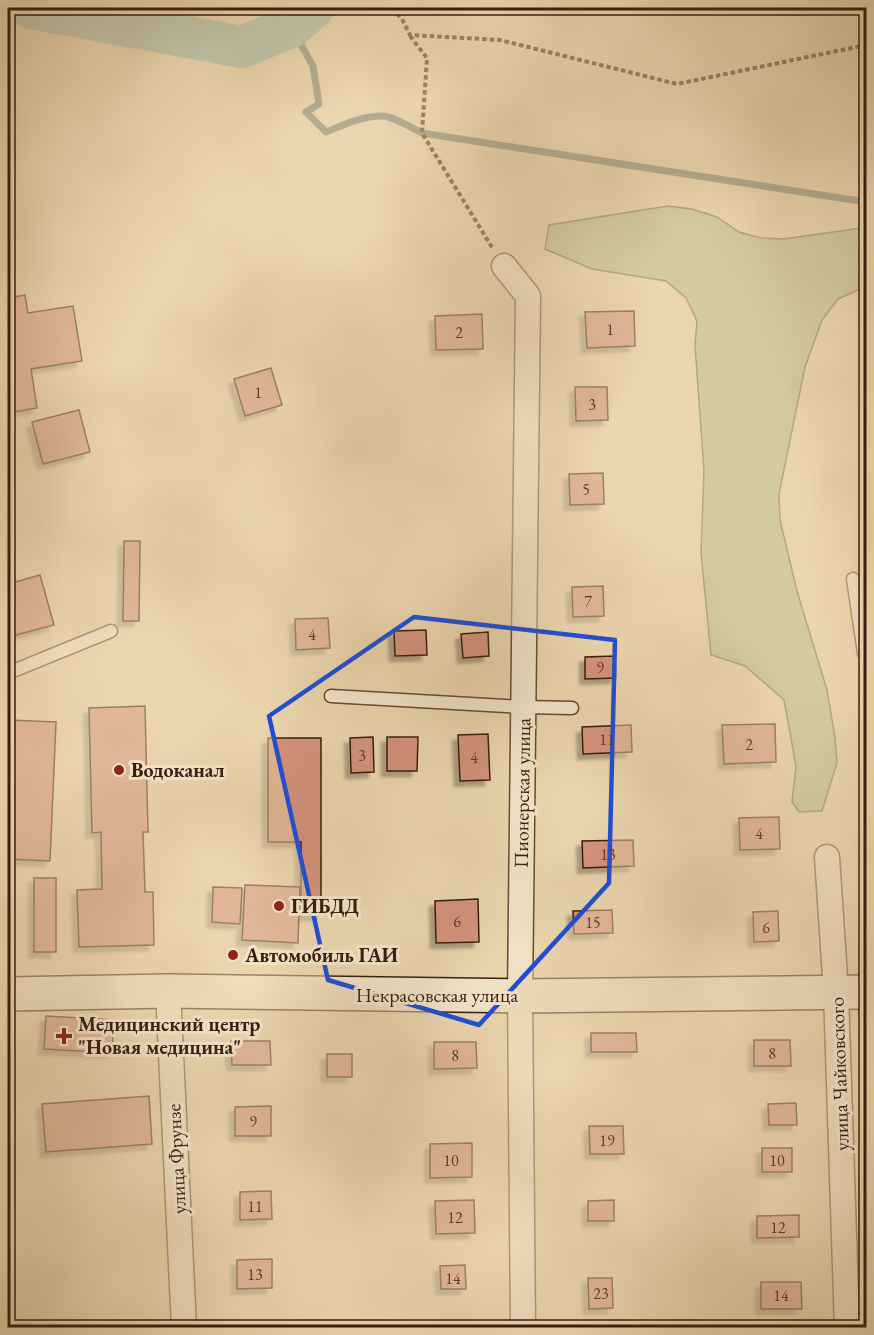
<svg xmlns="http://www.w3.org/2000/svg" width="874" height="1335" font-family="'EB Garamond',serif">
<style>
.green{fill:#b5be8c;stroke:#766e4c;stroke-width:1.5}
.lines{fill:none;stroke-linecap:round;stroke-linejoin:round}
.stream{stroke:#727b6e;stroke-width:7}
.river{stroke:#98b9ae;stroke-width:42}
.building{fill:#d4927d;stroke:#381d0d;stroke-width:1.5;filter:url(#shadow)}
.lane-casing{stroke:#654b35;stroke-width:15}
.street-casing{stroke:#654b35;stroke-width:27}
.secondary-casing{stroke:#381d0d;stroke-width:36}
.path{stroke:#381d0d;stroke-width:4;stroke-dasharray:4.5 3;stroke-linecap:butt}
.lane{stroke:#f2e4ca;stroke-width:12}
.street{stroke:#f2e4ca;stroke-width:24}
.secondary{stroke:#f2e4ca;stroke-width:33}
.marked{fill:none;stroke:#1d4ed8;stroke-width:4.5;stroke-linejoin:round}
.poi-dot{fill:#8f2418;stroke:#f2e4ca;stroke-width:2}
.labels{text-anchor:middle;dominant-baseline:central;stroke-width:6;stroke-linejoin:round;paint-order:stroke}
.number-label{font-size:16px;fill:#5f3a29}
.poi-label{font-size:20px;font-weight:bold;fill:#381d0d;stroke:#f2e4ca;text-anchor:start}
.street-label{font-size:20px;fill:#381d0d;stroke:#f2e4ca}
</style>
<defs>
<filter id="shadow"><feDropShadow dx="-5.5" dy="5.5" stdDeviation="1.5" flood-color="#0004"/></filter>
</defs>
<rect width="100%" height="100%" fill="#ebd6ae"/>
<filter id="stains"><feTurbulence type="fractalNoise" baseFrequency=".00333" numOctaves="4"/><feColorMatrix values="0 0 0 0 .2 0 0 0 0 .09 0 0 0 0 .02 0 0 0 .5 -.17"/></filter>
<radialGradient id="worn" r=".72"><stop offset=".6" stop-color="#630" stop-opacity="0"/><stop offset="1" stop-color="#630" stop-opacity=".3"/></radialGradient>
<path class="green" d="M668 206 692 209 717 217 739 232 761 238 784 239 861 228 866 229V287L862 288 838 299 822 320 805 367 779 494 780 520 797 591 827 690 835 737 837 763 822 811 799 812 792 802 796 766 784 700 745 666 711 655 701 553 704 471 695 345 697 321 686 298 666 281 592 269 545 249 549 225Z"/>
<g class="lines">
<path class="stream" d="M291 27 313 66 319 104 306 112 326 132C343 125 362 116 382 116 395 117 410 127 422 133L866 202"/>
<path class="river" d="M31 8 242 47 291 27 313 8"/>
</g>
<g class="building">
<path d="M25 295 28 313 73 306 82 361 31 369 37 408 8 413V298Z"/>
<path d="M634 311 635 346 587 348 585 312Z"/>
<path d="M482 314 483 349 436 350 435 316Z"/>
<path d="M271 368 282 405 245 416 234 379Z"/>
<path d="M575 387H607L608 420 576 421Z"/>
<path d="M79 410 90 452 43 464 32 422Z"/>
<path d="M603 473 604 504 570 505 569 474Z"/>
<path d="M124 541H140L139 621H123Z"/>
<path d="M40 575 54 625 8 637V584Z"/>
<path d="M603 586 604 616 573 617 572 587Z"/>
<path d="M328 618 330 648 296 650 295 619Z"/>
<path d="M426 630 427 655 395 656 394 631Z"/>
<path d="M488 632 489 656 463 658 461 634Z"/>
<path d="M615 656 616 678 585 679V657Z"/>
<path d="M145 706 148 832H143L145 892H153L154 945 79 947 77 890 102 889 101 832 92 833 89 708Z"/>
<path d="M8 720 56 722 50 861 8 859Z"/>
<path d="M775 724 776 762 724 764 722 725Z"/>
<path d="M631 725 632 752 583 754 582 727Z"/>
<path d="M488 734 490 780 460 781 458 735Z"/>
<path d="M373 737 374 772 351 773 350 738Z"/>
<path d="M387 737H418L417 771H387Z"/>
<path d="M268 738H321V915H301V842H268Z"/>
<path d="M779 817 780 849 740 850 739 818Z"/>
<path d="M633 840 634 866 583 868 582 841Z"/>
<rect x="34" y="878" width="22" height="74"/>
<path d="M245 885 300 887 298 943 242 940Z"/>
<path d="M213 887 242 888 240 924 212 922Z"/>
<path d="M478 899 479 942 436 943 435 901Z"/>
<path d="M612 910 613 933 574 934 573 911Z"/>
<path d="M778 911 779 941 754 942 753 912Z"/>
<path d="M46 1016 114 1020 112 1053 44 1049Z"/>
<path d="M591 1033H636L637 1052H591Z"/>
<path d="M754 1040H790L791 1066H754Z"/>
<path d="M231 1041H270L271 1065H232Z"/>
<path d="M434 1042H476L477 1068 434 1069Z"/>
<rect x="327" y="1054" width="25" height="23"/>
<path d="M149 1096 152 1144 46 1152 42 1104Z"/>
<path d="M796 1103 797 1125H769L768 1104Z"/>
<path d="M271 1106V1136H235V1107Z"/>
<path d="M589 1126H623L624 1154H590Z"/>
<path d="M472 1143V1177L430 1178V1144Z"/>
<rect x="762" y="1148" width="30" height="24"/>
<path d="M271 1191 272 1219 240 1220V1192Z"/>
<path d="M474 1200 475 1233 436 1234 435 1201Z"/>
<path d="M614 1200V1221H588V1201Z"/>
<path d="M799 1215V1237L757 1238V1216Z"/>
<path d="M272 1259V1288L237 1289V1260Z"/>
<path d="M465 1265 466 1289H441L440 1266Z"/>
<path d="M588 1278H612L613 1308 589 1309Z"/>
<path d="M761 1282H801L802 1309H761Z"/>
</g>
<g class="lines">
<defs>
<g id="lane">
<path d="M853 579 864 653 866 656"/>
<path d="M8 673 111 631"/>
<path d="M331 696 523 707 572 708"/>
</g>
<g id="street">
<path d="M504 266 528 296 520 996 523 1328"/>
<path d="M827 857 836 992 847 1328"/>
<path d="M168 991 184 1328"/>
</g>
<path id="secondary" d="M8 994 168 991 520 996 866 992"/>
</defs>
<use href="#lane" class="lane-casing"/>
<use href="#street" class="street-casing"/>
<use href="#secondary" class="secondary-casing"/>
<g class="path">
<path d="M392 8 402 19 410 35 500 40 677 84 866 45"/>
<path d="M410 36 427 58 422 133 493 249"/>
</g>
<use href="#lane" class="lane"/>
<use href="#street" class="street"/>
<use href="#secondary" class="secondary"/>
</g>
<path d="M0 0H874V1335H0ZM414 617 615 640 609 883 479 1025 328 980 269 716Z" fill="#ebd6ae" fill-opacity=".55" fill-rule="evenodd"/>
<path class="marked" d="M414 617 615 640 609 883 479 1025 328 980 269 716Z"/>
<g class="poi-dot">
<circle cx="119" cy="770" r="6"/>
<circle cx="279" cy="906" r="6"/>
<circle cx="233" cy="955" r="6"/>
<path d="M61 1027h6v6h6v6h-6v6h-6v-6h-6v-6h6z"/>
</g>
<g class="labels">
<g class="number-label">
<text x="610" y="329">1</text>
<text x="459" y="332">2</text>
<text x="258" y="392">1</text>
<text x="592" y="404">3</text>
<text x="586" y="489">5</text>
<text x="588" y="601">7</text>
<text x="312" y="634">4</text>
<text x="600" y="667">9</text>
<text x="607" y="739">11</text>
<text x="749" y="744">2</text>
<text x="362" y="755">3</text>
<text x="474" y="757">4</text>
<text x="759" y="833">4</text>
<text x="608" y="854">13</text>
<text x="457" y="921">6</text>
<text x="593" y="922">15</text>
<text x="766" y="927">6</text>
<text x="772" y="1053">8</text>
<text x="455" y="1055">8</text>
<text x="253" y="1121">9</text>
<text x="607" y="1140">19</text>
<text x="451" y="1160">10</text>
<text x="777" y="1160">10</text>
<text x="255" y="1206">11</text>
<text x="455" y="1217">12</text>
<text x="778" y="1227">12</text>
<text x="255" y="1274">13</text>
<text x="453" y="1278">14</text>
<text x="601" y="1293">23</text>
<text x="781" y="1295">14</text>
</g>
<g class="poi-label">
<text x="131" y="770">Водоканал</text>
<text x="291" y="906">ГИБДД</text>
<text x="245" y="955">Автомобиль ГАИ</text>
<text x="78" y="1024">Медицинский центр<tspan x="78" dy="23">"Новая медицина"</tspan></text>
</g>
<g class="street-label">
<text transform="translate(522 793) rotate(-89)">Пионерская улица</text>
<text x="437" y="995">Некрасовская улица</text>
<text transform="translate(839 1074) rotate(-92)">улица Чайковского</text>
<text transform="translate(176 1159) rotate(-93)">улица Фрунзе</text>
</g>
</g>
<rect width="874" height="1335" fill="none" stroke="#ebd6ae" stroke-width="30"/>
<rect x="9" y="9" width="856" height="1317" fill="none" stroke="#381d0d" stroke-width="3"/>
<rect x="15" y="15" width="844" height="1305" fill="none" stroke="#381d0d" stroke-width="1.5"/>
<rect width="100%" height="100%" filter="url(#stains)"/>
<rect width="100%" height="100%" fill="url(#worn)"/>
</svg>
